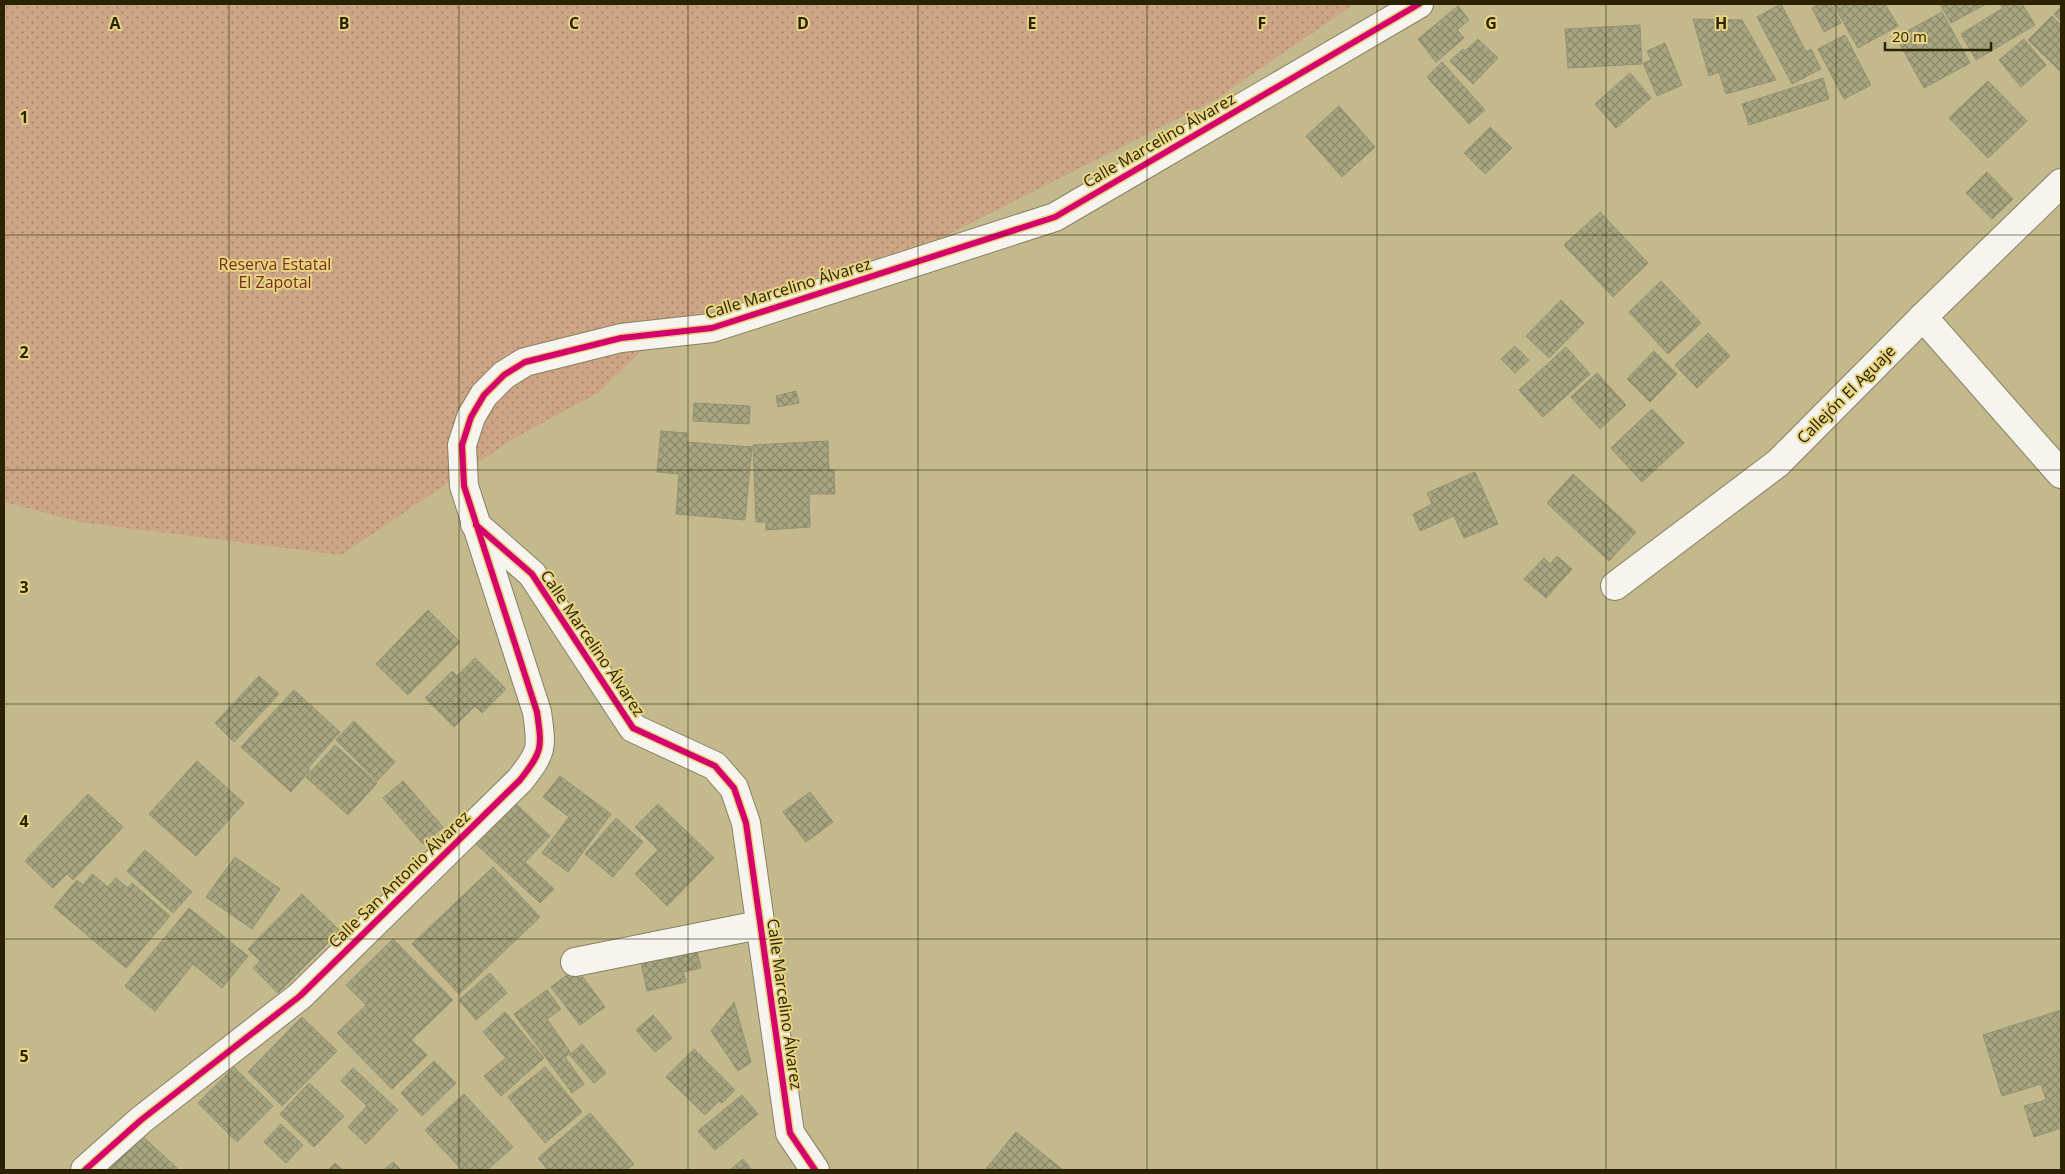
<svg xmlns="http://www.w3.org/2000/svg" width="2065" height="1174" font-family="'Open Sans',sans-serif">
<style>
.grass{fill:url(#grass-dots)}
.building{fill:url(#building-cross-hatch);stroke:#94926f}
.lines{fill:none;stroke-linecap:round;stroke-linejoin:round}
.street-casing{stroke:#888060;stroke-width:30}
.street{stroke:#f6f4ee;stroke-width:28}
.cycleway-casing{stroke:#e7d483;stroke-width:9}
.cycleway{stroke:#d6006c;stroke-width:6}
.grid{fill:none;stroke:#2a2200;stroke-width:1;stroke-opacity:0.55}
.labels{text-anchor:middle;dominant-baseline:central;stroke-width:4;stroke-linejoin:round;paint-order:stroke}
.street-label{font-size:16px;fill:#2a2200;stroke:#e7d483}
.park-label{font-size:16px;fill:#7b2e17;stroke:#e7d483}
.grid-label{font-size:16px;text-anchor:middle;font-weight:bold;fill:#2a2200;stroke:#e7d483;stroke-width:4;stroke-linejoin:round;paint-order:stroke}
</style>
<defs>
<pattern id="grass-dots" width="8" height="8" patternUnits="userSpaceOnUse" patternTransform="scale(1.25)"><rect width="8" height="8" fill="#cca486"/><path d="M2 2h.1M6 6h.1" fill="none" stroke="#a6856b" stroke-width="1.8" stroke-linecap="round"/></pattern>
<pattern id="building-cross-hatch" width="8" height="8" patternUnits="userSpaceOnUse" patternTransform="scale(1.25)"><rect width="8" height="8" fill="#a8a682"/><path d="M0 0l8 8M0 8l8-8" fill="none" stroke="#898768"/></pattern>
</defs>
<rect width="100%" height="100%" fill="#c4b98d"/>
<path class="grass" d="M4 4H1354L1215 100 941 238 671 323 598 393 516 437 341 555 80 522 4 502Z"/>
<g class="building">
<path d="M1781 4 1806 52 1811 49 1821 69 1792 84 1757 17Z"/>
<path d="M1819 4H1831L1841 23 1824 32 1812 8Z"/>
<path d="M1833 4H1885L1898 26 1858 48Z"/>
<path d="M1940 4H1986L1951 23Z"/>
<path d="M2000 4H2022L2035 25 1976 60 1961 34 2003 8Z"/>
<path d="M1458 6 1469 20 1457 30 1464 38 1436 62 1418 39Z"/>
<path d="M2061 7V21L2054 14Z"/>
<path d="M1942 12 1970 63 1924 88 1896 37Z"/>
<path d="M2052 16 2061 25V72L2028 40Z"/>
<path d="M1693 19 1742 20 1776 80 1726 94 1719 72 1709 76Z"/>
<path d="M1640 25 1642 64 1568 68 1565 29Z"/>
<path d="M1845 35 1871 85 1844 99 1818 49Z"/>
<path d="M1478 39 1498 58 1473 84 1450 61 1463 49 1465 51Z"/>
<path d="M2024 39 2046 65 2021 87 1999 60Z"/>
<path d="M1665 43 1682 85 1657 96 1643 63 1651 60 1647 51Z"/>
<path d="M1442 62 1485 110 1469 124 1427 77Z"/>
<path d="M1630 73 1651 98 1616 128 1595 104Z"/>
<path d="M1823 78 1829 99 1749 125 1742 104Z"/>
<path d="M1988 81 2027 121 1988 158 1949 118Z"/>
<path d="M1339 106 1375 147 1342 177 1306 136Z"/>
<path d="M1490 127 1512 148 1485 174 1464 153Z"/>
<path d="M1987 172 2013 199 1992 219 1966 193Z"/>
<path d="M1600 212 1648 263 1613 297 1564 245Z"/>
<path d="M1661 281 1701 323 1668 354 1629 312Z"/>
<path d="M1561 300 1584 323 1549 358 1526 336Z"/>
<path d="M1708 333 1730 356 1697 388 1675 365Z"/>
<path d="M1515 346 1529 360 1515 373 1501 359Z"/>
<path d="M1566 347 1590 374 1543 417 1519 390Z"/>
<path d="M1654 351 1677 374 1650 402 1627 379Z"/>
<path d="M1597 373 1626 405 1600 429 1571 397Z"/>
<path d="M796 391 799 403 778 407 776 396Z"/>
<path d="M694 403 750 406 749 424 693 421Z"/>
<path d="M1652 409 1684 443 1642 482 1611 448Z"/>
<path d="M661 431 687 433 686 442 752 447 745 520 676 514 679 474 657 472Z"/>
<path d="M828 441 829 470H834L835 494H809L810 527 766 530V522H756L753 445Z"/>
<path d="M1475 472 1498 524 1464 538 1454 516 1420 531 1413 514 1432 504 1427 493Z"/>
<path d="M1573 474 1636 532 1609 561 1547 503Z"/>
<path d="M1557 556 1572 569 1546 598 1524 579 1544 558 1550 564Z"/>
<path d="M428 610 460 642 408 695 376 664Z"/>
<path d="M475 658 506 689 482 713 475 706 454 727 425 698 452 671 457 676Z"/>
<path d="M259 676 279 694 234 742 215 723Z"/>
<path d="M294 690 340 732 308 768 310 770 291 792 241 747Z"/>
<path d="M354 721 395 762 377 781 336 740Z"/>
<path d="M335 745 377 783 348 815 306 777Z"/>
<path d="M197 761 244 803 196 856 149 814Z"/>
<path d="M560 776 611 814 568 872 542 853 569 817 543 797Z"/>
<path d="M403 781 443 827 423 844 383 798Z"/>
<path d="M810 792 833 822 806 842 783 812Z"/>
<path d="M88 794 123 827 73 880 67 874 53 888 25 861Z"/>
<path d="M515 803 550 836 525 862 554 889 540 903 476 844Z"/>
<path d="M658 804 714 858 667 906 635 874 658 850 635 827Z"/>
<path d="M616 818 643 842 613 877 585 854Z"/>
<path d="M145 850 192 892 173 913 127 871Z"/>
<path d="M235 857 280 889 252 929 206 897Z"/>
<path d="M493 867 540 917 459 994 412 944Z"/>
<path d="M92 874 108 887 116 878 128 888 132 883 170 916 126 968 54 907 77 880 83 885Z"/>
<path d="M302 894 340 931 278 993 253 968 260 961 248 949Z"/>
<path d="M189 908 248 956 222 988 193 964 155 1011 125 986Z"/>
<path d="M393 939 453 1000 411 1040 427 1055 392 1089 337 1033 366 1005 346 985Z"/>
<path d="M695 944 701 968 683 972 686 982 647 991 640 958Z"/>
<path d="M576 968 605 1007 580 1025 551 987Z"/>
<path d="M490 973 507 993 476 1020 459 1000Z"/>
<path d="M547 990 561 1009 547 1019 571 1053 565 1057 584 1084 572 1093 514 1014Z"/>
<path d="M734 1002 751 1062 738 1071 711 1031Z"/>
<path d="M2061 1010V1128L2034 1137 2024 1106 2046 1100 2041 1084 2002 1096 1983 1035Z"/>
<path d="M505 1012 544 1058 501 1096 484 1076 506 1058 483 1032Z"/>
<path d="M653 1015 672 1038 655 1052 636 1030Z"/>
<path d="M302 1017 337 1051 282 1106 248 1072Z"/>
<path d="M582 1044 606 1073 594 1083 570 1055Z"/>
<path d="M694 1049 735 1090 722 1103 719 1101 705 1115 666 1077Z"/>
<path d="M434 1061 456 1083 422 1116 401 1093Z"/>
<path d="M234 1067 273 1106 237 1142 198 1103Z"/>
<path d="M545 1067 582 1112 545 1143 508 1097Z"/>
<path d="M353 1068 398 1110 366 1144 348 1127 367 1106 341 1081Z"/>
<path d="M309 1083 344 1116 314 1147 280 1114Z"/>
<path d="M464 1094 513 1147 487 1170H462L425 1130Z"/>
<path d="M742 1095 758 1114 715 1150 698 1131Z"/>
<path d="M590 1113 634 1164 626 1170H548L538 1158Z"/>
<path d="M281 1124 303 1145 286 1163 264 1142Z"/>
<path d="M1016 1132 1063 1170H985Z"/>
<path d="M141 1135 177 1168 175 1170H109Z"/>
<path d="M743 1159 752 1170H730Z"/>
<path d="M393 1162 401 1170H384Z"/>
<path d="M335 1163 343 1170H328Z"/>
</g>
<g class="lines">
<defs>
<g id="street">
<path d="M1923 317 2061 474"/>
<path d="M475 524 532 574 633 728 715 766 734 788 746 823 790 1133 815 1170"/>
<path d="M1615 586 1778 463 1923 317 2061 183"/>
<path d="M575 962 759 925"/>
<path d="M85 1170 141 1120 300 996 520 780C543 751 542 748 537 712L464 486 462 445 471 417 484 395 504 375 525 362 621 338 712 328 1055 217 1419 4"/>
</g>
</defs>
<use href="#street" class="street-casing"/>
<use href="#street" class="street"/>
<defs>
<g id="cycleway">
<path d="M476 525 532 574 633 728 715 766 734 788 746 823 790 1133 815 1170"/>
<path d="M85 1170 141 1120 300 996 520 780C543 751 542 748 537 712L464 486 462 445 471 417 484 395 504 375 525 362 621 338 712 328 1055 217 1419 4"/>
</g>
</defs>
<use href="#cycleway" class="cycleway-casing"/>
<use href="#cycleway" class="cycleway"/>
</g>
<path class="grid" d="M229 4V1170M459 4V1170M688 4V1170M918 4V1170M1147 4V1170M1377 4V1170M1606 4V1170M1836 4V1170M4 235H2061M4 470H2061M4 704H2061M4 939H2061"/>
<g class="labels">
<g class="street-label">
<text transform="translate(1159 140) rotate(-30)">Calle Marcelino Álvarez</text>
<text transform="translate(788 288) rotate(-17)">Calle Marcelino Álvarez</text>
<text transform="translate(1846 394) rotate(-45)">Callejón El Aguaje</text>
<text transform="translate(593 643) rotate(56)">Calle Marcelino Álvarez</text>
<text transform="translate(399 879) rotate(-44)">Calle San Antonio Álvarez</text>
<text transform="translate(785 1004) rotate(82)">Calle Marcelino Álvarez</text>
</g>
<g class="park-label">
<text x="275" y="264">Reserva Estatal<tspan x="275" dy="18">El Zapotal</tspan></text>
</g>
</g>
<g class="grid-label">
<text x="115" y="29">A</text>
<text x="344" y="29">B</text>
<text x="574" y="29">C</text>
<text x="803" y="29">D</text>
<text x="1032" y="29">E</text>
<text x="1262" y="29">F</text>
<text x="1491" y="29">G</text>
<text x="1721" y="29">H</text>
<text x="24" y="123">1</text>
<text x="24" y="358">2</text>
<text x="24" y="593">3</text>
<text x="24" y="827">4</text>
<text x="24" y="1062">5</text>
</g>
<rect width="2065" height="1174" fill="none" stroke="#2a2200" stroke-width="10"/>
<path d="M1885 42v8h106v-8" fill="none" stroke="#2a2200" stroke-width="2.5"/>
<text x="1892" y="42" font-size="15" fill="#2a2200" stroke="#e7d483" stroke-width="4" paint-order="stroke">20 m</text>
</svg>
